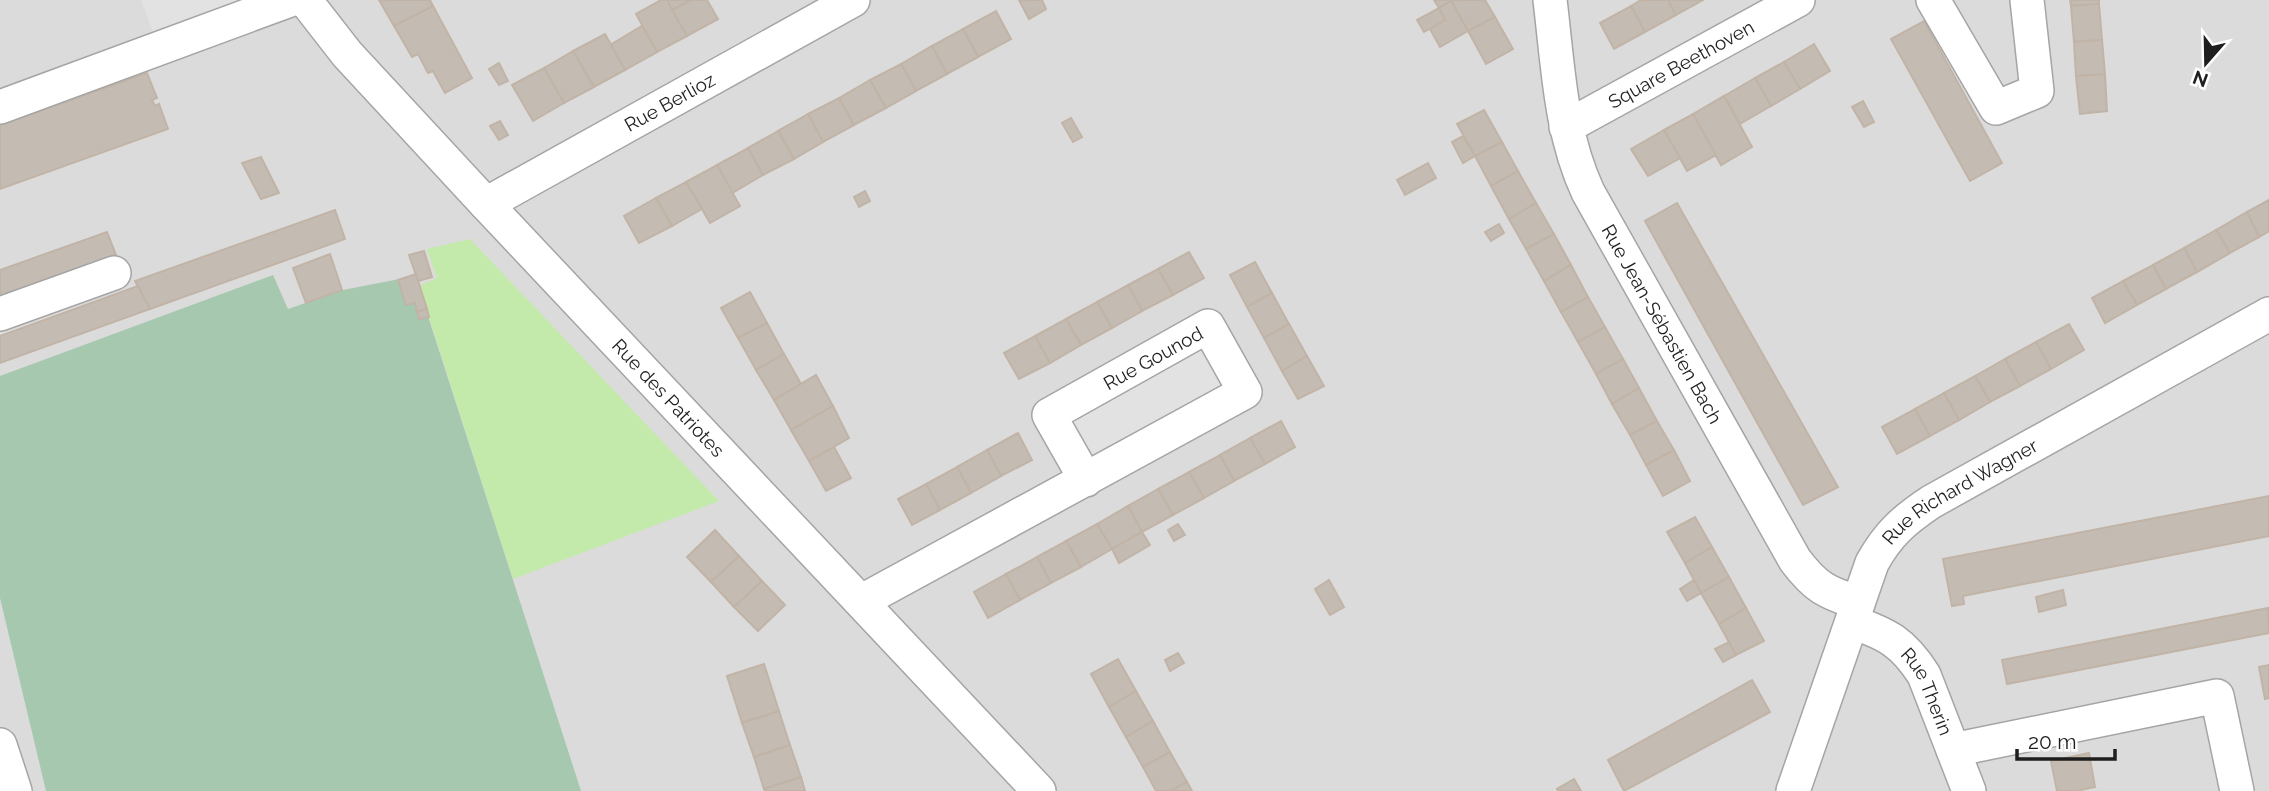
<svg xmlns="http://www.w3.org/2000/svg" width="2269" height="791" font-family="Raleway,sans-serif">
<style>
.residential{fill:#dcdbdb}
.grass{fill:#c3eaaa}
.cemetery{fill:#a5c8ae}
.parking{fill:#e2e2e2}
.building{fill:#c4bcb3;stroke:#c1b4a6;stroke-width:2}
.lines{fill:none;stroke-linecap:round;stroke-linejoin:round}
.minor-casing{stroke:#a5a5a5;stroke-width:36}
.minor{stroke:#fff;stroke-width:33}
.labels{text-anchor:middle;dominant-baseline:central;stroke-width:7;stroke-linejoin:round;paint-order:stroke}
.street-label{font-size:19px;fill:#1e1e1e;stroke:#fff}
</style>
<rect width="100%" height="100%" fill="#efece4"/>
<rect class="residential" x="0" y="0" width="2269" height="791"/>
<path class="grass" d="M470 239 719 501 513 579 419 286 437 278 427 249Z"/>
<path class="cemetery" d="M273 275 288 309 343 290 415 276 581 791H46L0 598V376Z"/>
<g class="parking">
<path d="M141 0H236L238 5 154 35Z"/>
<path d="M1207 337 1235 389 1088 470 1059 419Z"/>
</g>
<g class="building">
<path d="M379 0H430L433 6 394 26Z"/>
<path d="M661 0H667L687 36 657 52 636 14Z"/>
<path d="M667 0H691L672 10Z"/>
<path d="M691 0H707L718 19 687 36 672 10Z"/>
<path d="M1019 0H1042L1046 9 1029 19Z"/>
<path d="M1434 0H1450L1451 1 1439 8Z"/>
<path d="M1453 0H1485L1495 17 1468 31 1451 1Z"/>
<path d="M1641 0H1668L1676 15 1645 32 1631 6Z"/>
<path d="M1668 0H1703L1676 15Z"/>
<path d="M2070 0H2099V4L2071 6Z"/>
<path d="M1451 1 1468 31 1440 47 1430 29 1445 20 1439 8Z"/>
<path d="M2099 4 2102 40 2074 42 2071 6Z"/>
<path d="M433 6 472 78 445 93 433 71 428 73 418 54 412 57 394 26Z"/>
<path d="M1631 6 1645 32 1614 49 1600 23Z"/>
<path d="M1439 8 1445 20 1424 32 1417 20Z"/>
<path d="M996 11 1011 39 978 57 963 29Z"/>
<path d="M1495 17 1513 49 1486 64 1468 31Z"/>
<path d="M1924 21 2002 163 1970 181 1891 39Z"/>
<path d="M642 26 657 52 625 70 610 45Z"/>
<path d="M963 29 978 57 947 74 932 46Z"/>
<path d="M605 34 625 70 594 87 573 51Z"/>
<path d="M2102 40 2105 74 2076 76 2074 42Z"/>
<path d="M1814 44 1830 71 1800 89 1784 62Z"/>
<path d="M932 46 947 74 916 91 901 64Z"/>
<path d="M573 51 594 87 564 103 544 68Z"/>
<path d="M1784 62 1800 89 1771 106 1755 78Z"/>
<path d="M499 63 508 81 499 85 489 69Z"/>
<path d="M901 64 916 91 886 108 870 80Z"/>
<path d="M544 68 564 103 533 121 512 85Z"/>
<path d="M147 73 157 98 152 100 155 106 159 104 168 129 0 189V125Z"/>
<path d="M2105 74 2107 111 2080 114 2076 76Z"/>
<path d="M1755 78 1771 106 1740 124 1724 96Z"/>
<path d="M870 80 886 108 854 125 839 98Z"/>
<path d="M1724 96 1752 147 1721 165 1693 114Z"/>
<path d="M839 98 854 125 823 142 808 114Z"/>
<path d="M1863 101 1874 122 1864 127 1852 107Z"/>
<path d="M1484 110 1502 142 1475 156 1457 124Z"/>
<path d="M808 114 823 142 794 159 778 131Z"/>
<path d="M1693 114 1716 155 1687 171 1664 130Z"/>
<path d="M1071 118 1082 137 1073 142 1062 123Z"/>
<path d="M500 121 508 135 499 140 490 126Z"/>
<path d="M1664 130 1680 158 1648 176 1631 149Z"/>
<path d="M778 131 794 159 763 175 748 148Z"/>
<path d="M1463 136 1475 156 1463 163 1452 142Z"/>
<path d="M1502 142 1518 171 1491 186 1475 156Z"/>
<path d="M748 148 763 175 732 193 717 165Z"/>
<path d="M261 157 279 193 261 199 242 163Z"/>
<path d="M1428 163 1436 178 1405 195 1397 180Z"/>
<path d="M717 165 740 206 710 223 686 182Z"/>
<path d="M1518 171 1536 203 1509 219 1491 186Z"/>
<path d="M686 182 702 209 672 226 656 198Z"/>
<path d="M865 191 870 201 859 207 854 197Z"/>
<path d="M656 198 672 226 639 243 624 216Z"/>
<path d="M2269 200V231L2259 237 2247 212Z"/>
<path d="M1536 203 1554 234 1526 249 1509 219Z"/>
<path d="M1677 203 1838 487 1803 505 1645 221Z"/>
<path d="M335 210 345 239 150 309 135 281Z"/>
<path d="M2247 212 2259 237 2230 253 2216 230Z"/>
<path d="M1499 224 1504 233 1491 241 1485 232Z"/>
<path d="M2216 230 2230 253 2197 272 2184 248Z"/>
<path d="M107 232 116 255 0 296V270Z"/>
<path d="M1554 234 1571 265 1544 281 1526 249Z"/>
<path d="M2184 248 2197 272 2166 289 2153 265Z"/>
<path d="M424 251 432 277 418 281 409 255Z"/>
<path d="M1189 252 1204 278 1173 295 1158 269Z"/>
<path d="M330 254 342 290 306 303 293 268Z"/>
<path d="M1255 262 1272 293 1247 307 1230 275Z"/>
<path d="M1571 265 1588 297 1561 312 1544 281Z"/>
<path d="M2153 265 2166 289 2137 305 2123 281Z"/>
<path d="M1158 269 1173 295 1142 311 1128 285Z"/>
<path d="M416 274 427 309 417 312 415 303 406 305 398 280Z"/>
<path d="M2123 281 2137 305 2105 323 2092 298Z"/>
<path d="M1128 285 1142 311 1112 328 1097 302Z"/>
<path d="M138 286 150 309 0 363V336Z"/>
<path d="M750 292 767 323 738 338 721 308Z"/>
<path d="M1272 293 1289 324 1264 338 1247 307Z"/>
<path d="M1588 297 1605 327 1578 342 1561 312Z"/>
<path d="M1097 302 1112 328 1081 345 1066 319Z"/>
<path d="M427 309 429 317 419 319 417 312Z"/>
<path d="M1066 319 1081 345 1050 363 1035 336Z"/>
<path d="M767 323 784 354 756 370 738 338Z"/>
<path d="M1289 324 1307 356 1282 371 1264 338Z"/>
<path d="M2069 324 2084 350 2051 369 2036 342Z"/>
<path d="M1605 327 1623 359 1596 374 1578 342Z"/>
<path d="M1035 336 1050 363 1019 379 1004 353Z"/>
<path d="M2036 342 2051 369 2020 386 2005 359Z"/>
<path d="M784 354 801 384 774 400 756 370Z"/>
<path d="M1307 356 1324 386 1298 399 1282 371Z"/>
<path d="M1623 359 1639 388 1612 404 1596 374Z"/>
<path d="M2005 359 2020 386 1990 402 1975 376Z"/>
<path d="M816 375 833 406 791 430 774 400Z"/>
<path d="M1975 376 1990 402 1959 420 1944 393Z"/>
<path d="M1639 388 1657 421 1630 435 1612 404Z"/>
<path d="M1944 393 1959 420 1930 436 1915 409Z"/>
<path d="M833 406 849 438 809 461 791 430Z"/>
<path d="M1915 409 1930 436 1897 454 1882 427Z"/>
<path d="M1281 421 1295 447 1265 464 1250 438Z"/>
<path d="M1657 421 1674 450 1646 465 1630 435Z"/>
<path d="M1018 433 1032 460 1001 476 987 450Z"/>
<path d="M1250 438 1265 464 1234 481 1220 455Z"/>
<path d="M834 447 851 478 826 491 809 461Z"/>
<path d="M987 450 1001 476 971 493 957 467Z"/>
<path d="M1674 450 1690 481 1663 496 1646 465Z"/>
<path d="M1220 455 1234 481 1204 498 1189 472Z"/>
<path d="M957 467 971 493 940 510 926 484Z"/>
<path d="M1189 472 1204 498 1173 515 1158 489Z"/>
<path d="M926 484 940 510 912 525 898 499Z"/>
<path d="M1158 489 1173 515 1142 532 1128 506Z"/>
<path d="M2269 496V536L1963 596 1964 604 1952 606 1943 559Z"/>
<path d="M1128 506 1142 532 1112 549 1097 524Z"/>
<path d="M1695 517 1712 547 1685 563 1667 532Z"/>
<path d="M1097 524 1112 549 1081 567 1066 541Z"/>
<path d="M1178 524 1185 535 1174 541 1168 530Z"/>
<path d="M715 530 739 556 711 582 687 557Z"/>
<path d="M1142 532 1150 545 1119 563 1112 549Z"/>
<path d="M1066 541 1081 567 1051 583 1037 557Z"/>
<path d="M1712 547 1729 577 1701 593 1685 563Z"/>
<path d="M739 556 762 581 734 607 711 582Z"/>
<path d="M1037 557 1051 583 1020 600 1006 574Z"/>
<path d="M1006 574 1020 600 988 618 974 592Z"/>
<path d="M1729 577 1746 608 1719 624 1701 593Z"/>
<path d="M1329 580 1344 607 1330 615 1315 589Z"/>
<path d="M1694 580 1701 593 1687 601 1680 589Z"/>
<path d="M762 581 785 605 758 631 734 607Z"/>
<path d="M2063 590 2066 605 2039 612 2036 597Z"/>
<path d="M1746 608 1764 641 1736 655 1719 624Z"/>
<path d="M2268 608 2269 633 2007 684 2002 660Z"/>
<path d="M1729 642 1736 655 1723 662 1715 649Z"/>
<path d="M1178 653 1184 663 1170 671 1165 660Z"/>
<path d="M1118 659 1136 691 1109 707 1091 674Z"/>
<path d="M764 664 779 711 742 723 727 676Z"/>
<path d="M2269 665V698L2265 699 2259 667Z"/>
<path d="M1752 680 1770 712 1624 791 1608 760Z"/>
<path d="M1136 691 1153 721 1126 737 1109 707Z"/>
<path d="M779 711 790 745 754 757 742 723Z"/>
<path d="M1153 721 1170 752 1143 767 1126 737Z"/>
<path d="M790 745 801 777 764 789 754 757Z"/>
<path d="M1170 752 1187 782 1170 791H1156L1143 767Z"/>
<path d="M2089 753 2095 787 2076 791H2057L2051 761Z"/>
<path d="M801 777 805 791H765L764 789Z"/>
<path d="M1574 779 1581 791H1558L1557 789Z"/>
<path d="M1187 782 1192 791H1170Z"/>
</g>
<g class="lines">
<defs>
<g id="minor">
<path id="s1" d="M305 0 347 54 486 204 1039 791"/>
<path id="s2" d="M1550 0C1558 65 1560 132 1588 192L1795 560C1816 588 1826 592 1858 603"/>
<path d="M1933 0 1996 108 2037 91 2027 0"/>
<path d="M0 107 290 0"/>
<path id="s3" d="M1566 127 1798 0"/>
<path id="s4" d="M486 204 853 0"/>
<path d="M0 314 114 273"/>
<path d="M862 601 1245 392 1208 326 1049 415 1086 480"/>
<path id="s5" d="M1852 622C1887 634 1903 642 1924 675L1969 791"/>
<path d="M0 745 15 791"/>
<path d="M1953 750 2217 696 2237 791"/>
<path id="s6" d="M1793 791 1872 563C1888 534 1904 520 1931 502L2269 314"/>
</g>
</defs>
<use href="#minor" class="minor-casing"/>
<use href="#minor" class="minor"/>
</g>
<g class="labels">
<g class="street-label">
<text stroke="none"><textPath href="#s3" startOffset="131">Square Beethoven</textPath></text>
<text stroke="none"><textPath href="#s4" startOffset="210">Rue Berlioz</textPath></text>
<text stroke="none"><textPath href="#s2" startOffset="348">Rue Jean-Sébastien Bach</textPath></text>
<text transform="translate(1153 358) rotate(-29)">Rue Gounod</text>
<text stroke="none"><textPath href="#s1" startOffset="539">Rue des Patriotes</textPath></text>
<text stroke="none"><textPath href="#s6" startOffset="357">Rue Richard Wagner</textPath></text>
<text stroke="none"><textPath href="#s5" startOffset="108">Rue Therin</textPath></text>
</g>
</g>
<g transform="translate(2206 63) rotate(200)" stroke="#ffffff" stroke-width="5" paint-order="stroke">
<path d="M0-5L12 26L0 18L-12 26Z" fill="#1e1e1e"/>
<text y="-10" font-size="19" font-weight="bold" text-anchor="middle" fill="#1e1e1e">N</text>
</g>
<path d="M2017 749v10h98v-10" fill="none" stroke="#1e1e1e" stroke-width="3.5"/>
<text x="2028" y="749" font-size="21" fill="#1e1e1e" stroke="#ffffff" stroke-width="5" paint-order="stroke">20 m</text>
</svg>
